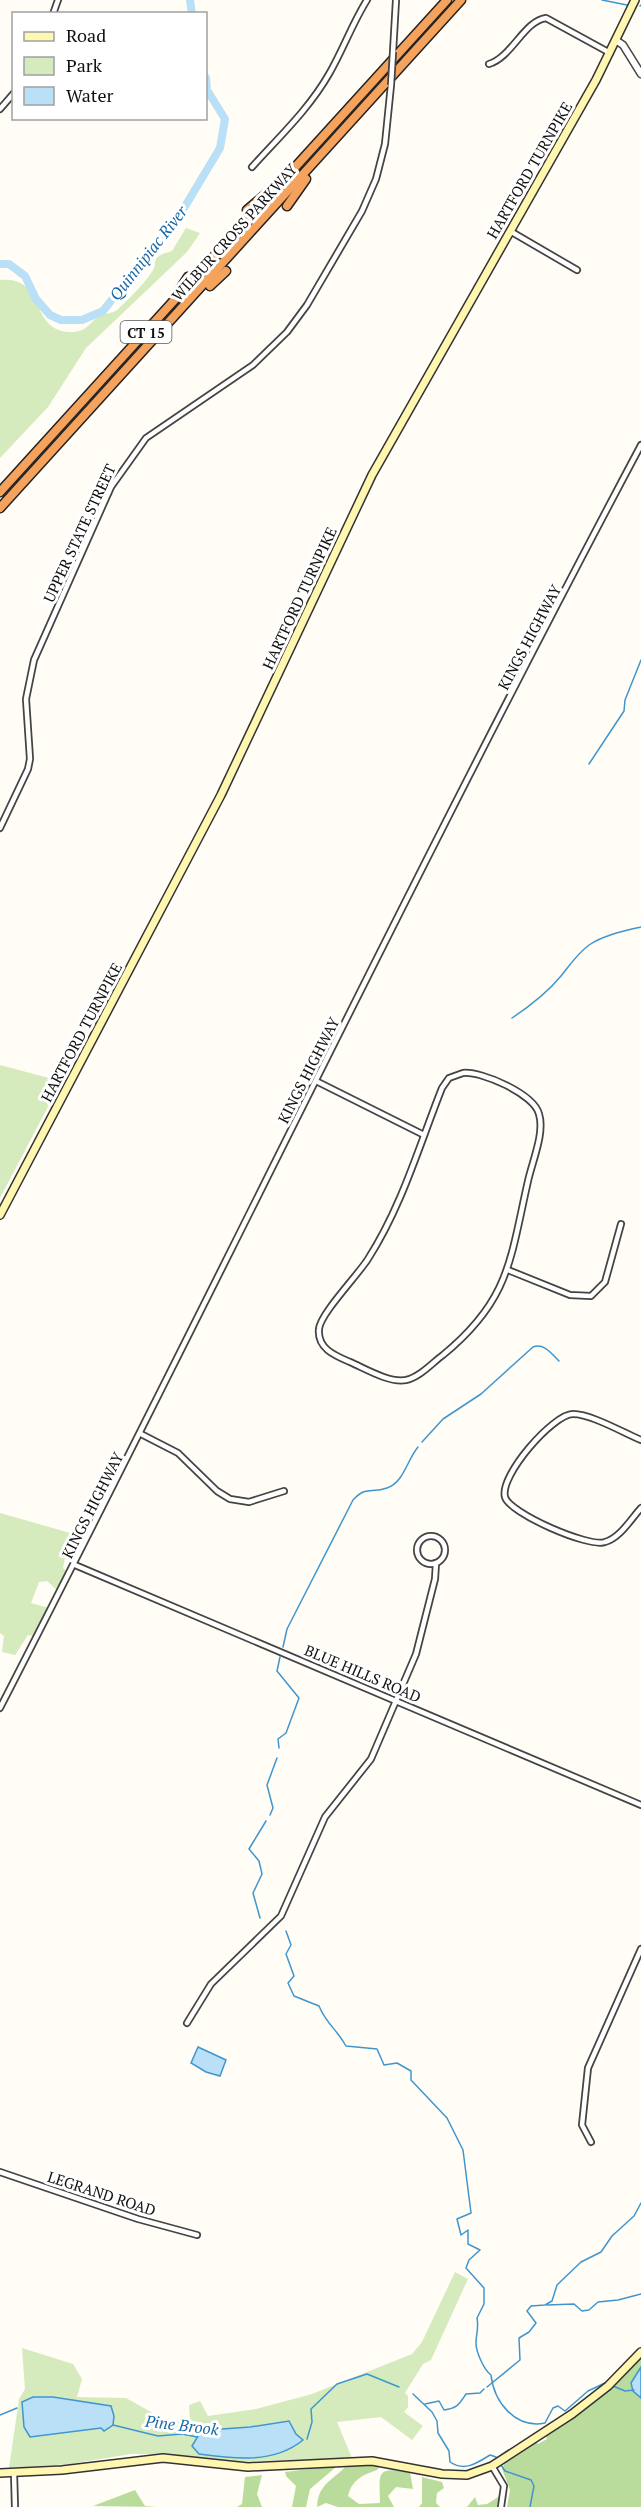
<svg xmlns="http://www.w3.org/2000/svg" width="641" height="2507" font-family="'PT Serif',serif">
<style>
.green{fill:#d5ebbd}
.forest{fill:#b9dc9c}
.water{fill:#b9e0f7;stroke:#3f96cf;stroke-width:1.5}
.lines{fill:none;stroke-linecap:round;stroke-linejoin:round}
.stream{stroke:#3f96cf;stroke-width:1.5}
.river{stroke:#b9e0f7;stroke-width:8}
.minor-casing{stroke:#444;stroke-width:8}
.tertiary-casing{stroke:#444;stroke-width:9}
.secondary-casing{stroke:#333;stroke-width:10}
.motorway-casing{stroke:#222;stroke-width:11}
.minor{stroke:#fff;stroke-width:4.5}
.tertiary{stroke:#fff;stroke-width:6}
.secondary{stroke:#fff6b0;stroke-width:7}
.motorway{stroke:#f5a25d;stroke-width:8}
.minor-bridge-casing{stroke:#444;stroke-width:8;stroke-linecap:butt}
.minor-bridge{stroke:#fff;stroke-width:4.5}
.labels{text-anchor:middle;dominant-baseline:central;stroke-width:6;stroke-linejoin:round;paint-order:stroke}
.shield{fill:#fff;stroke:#585858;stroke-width:1.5}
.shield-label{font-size:14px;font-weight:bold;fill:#111}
.street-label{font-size:15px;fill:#111;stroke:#fff}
.water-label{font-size:16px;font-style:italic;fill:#1768a6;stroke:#fff}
</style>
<rect width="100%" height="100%" fill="#fffdf5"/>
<g class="green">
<path d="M186 228 200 233 187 252 86 348 48 407 0 458V280C48 275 27 333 73 332 88 331 89 323 99 316 105 313 112 314 117 310 125 303 151 277 154 268 155 267 155 260 156 259 159 254 167 253 172 251Z"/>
<path d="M79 1037 58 1080 61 1082 0 1198V1065L49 1078 71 1042Z"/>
<path d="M0 1513 74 1534 67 1547 63 1568 68 1572 58 1591 47 1581 39 1582 31 1603 49 1608 34 1636 28 1635 15 1655 2 1652 4 1636 0 1633Z"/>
<path d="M455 2272 468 2279 431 2360 423 2364 405 2393 408 2396V2407L404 2412 423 2426 412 2440 381 2417 337 2422 352 2458 231 2462 157 2454H131L70 2464 9 2468 19 2399 25 2389 22 2348 73 2364 82 2379 77 2397 126 2398 167 2421 190 2422 189 2405 200 2401 208 2416 256 2409 312 2394 412 2354 422 2342Z"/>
</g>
<g class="forest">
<path d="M641 2356V2507H507L510 2490 502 2469 506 2460 535 2440 538 2444 547 2439 545 2434 598 2398Z"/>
<path d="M333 2466 336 2467 310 2489 306 2507H292L296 2486 286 2476 285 2472Z"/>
<path d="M346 2466H380L377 2470C362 2475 352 2480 348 2496L359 2504 380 2503C380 2475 374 2465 410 2473L413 2489 396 2487 388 2496 394 2507H338L326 2503 317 2507C318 2484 332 2481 346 2466Z"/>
<path d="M262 2475 257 2494 262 2507H237L242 2504 245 2477Z"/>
<path d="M422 2477 442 2482 444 2488 437 2493 436 2503 440 2507H419L422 2503Z"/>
<path d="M135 2490 145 2506 156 2507 93 2506Z"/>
<path d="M500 2496 497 2507H467L475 2497 478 2505 487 2504Z"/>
</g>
<g class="water">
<path d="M198 2047 226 2060 220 2076 206 2072 191 2063Z"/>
<path d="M641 2367V2398L633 2391 631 2383Z"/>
<path d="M33 2397H53L111 2406 114 2416 113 2425 104 2431 101 2428 30 2437 24 2427 22 2402Z"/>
<path d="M289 2421 296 2434 303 2440C274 2464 234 2459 199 2454L192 2446 198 2436 208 2430 250 2427Z"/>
</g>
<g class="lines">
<g class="stream">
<path d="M602 0 627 5"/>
<path d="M640 6 641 5"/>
<path d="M589 764 624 711 625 700 641 660"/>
<path d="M512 1018C530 1006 547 993 561 976 570 965 577 954 589 945 604 935 624 931 641 927"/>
<path d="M422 1442 443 1419 481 1394 533 1347C544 1343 551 1353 559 1361"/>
<path d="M283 1647 287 1629 353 1500C367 1485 371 1494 387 1488 404 1482 407 1460 418 1447"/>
<path d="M279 1748 278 1739 286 1733 299 1698 277 1671 280 1657"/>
<path d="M270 1815 273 1808 267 1785 277 1758"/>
<path d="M260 1918 253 1893 262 1874 259 1861 249 1849 266 1821"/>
<path d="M286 1931 291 1945 286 1954 294 1976 288 1983 294 1996 319 2006C327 2025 336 2028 346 2046L377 2049 384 2065 397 2063 411 2071V2080L447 2118 463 2150 471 2213 457 2219 461 2235 468 2230V2244L480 2250 469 2260 466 2268 484 2288V2304L477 2318C479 2328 476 2334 476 2343 476 2352 484 2370 491 2375 494 2402 515 2429 545 2423L553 2408 558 2406 565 2411 588 2391 607 2382"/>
<path d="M547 2305 574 2304 582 2311 589 2310 598 2302 618 2300 641 2294"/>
<path d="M613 2386 625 2391 634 2390"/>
<path d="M487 2387 520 2360 519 2338 529 2332 536 2323 527 2311 531 2306 545 2305 552 2301 557 2285 581 2262 601 2252 612 2236 634 2216 641 2203"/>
<path d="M413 2394 432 2412 437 2421 438 2433 449 2451 450 2462C465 2472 477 2463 490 2455L496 2457"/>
<path d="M425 2404 439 2401 444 2410C458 2408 459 2404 466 2394L480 2393 484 2389"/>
<path d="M0 2415 17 2408"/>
<path d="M113 2425 158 2436 182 2434 197 2437"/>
<path d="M307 2439 312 2422 311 2409 337 2384 367 2374 399 2387"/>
<path d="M501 2465 505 2471 531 2480 534 2486 530 2507"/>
</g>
<g class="river">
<path d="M190 0 192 14"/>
<path d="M0 264H9L25 276 36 299 50 315 61 320H82L103 311 184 208 220 148 225 119 207 90 206 78"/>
</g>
<defs>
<g id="minor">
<path d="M53 14 58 0"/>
<path d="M393 52 396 0"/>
<path d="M489 64C512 57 524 21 546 18L610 53"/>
<path d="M0 109 14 93"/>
<path d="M252 167C279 137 309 109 329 74 343 50 352 24 367 0"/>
<path d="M510 231 577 270"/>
<path d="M0 828 28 769 30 759 26 699 34 660 111 487 146 438 253 365 287 332 307 305 362 211 376 179 385 144 391 85"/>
<path d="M463 1073C482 1071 534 1094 539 1114 545 1133 532 1162 528 1181 510 1260 510 1300 443 1355 432 1363 420 1377 406 1380 389 1383 366 1369 350 1362 336 1356 317 1349 319 1329 320 1314 358 1275 368 1259 402 1206 419 1146 442 1088L449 1078Z"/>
<path d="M316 1081 424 1135"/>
<path d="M508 1270 570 1295 591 1296 605 1282 621 1224"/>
<path d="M141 1434 178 1453 217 1491 230 1499 249 1502 284 1491"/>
<path d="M641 1440C624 1433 591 1414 573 1414 553 1414 499 1476 505 1497 509 1513 589 1548 605 1542 620 1538 631 1519 641 1508"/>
<circle cx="431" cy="1550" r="14"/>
<path d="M75 1565 641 1805"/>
<path d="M0 1708C216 1288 419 862 641 445"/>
<path d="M187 2023 211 1984 281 1916 325 1817 371 1759 416 1654 435 1579 436 1563"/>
<path d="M591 2142 582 2125 588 2068 641 1949"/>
<path d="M0 2172 138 2219 197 2235"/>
<path d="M492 2466 504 2486 501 2507"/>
<path d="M14 2473 15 2507"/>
</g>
<path id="tertiary" d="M617 41 623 45 641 74"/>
<g id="secondary">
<path d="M0 1215 221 795 372 475 596 80 635 0"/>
<path d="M0 2473 62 2470 163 2458 248 2467 372 2461 442 2474 467 2475 492 2466 572 2414 608 2386 641 2352"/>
</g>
<g id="motorway">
<path d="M287 206 306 179"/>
<path d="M247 210 266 194"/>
<path d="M210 286 226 271"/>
<path d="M177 294 188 277"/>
<path d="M0 492 447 0"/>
<path d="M0 508 461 0"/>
</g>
</defs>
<use href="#minor" class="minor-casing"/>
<use href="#tertiary" class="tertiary-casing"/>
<use href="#secondary" class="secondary-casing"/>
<use href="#motorway" class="motorway-casing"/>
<use href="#minor" class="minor"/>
<use href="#tertiary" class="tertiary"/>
<use href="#secondary" class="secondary"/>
<use href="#motorway" class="motorway"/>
<defs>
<path id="minor-bridge" d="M391 85 393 52"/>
</defs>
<use href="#minor-bridge" class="minor-bridge-casing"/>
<use href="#minor-bridge" class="minor-bridge"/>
</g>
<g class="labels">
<rect class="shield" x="120.5" y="321" width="51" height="22" rx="4.5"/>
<g class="shield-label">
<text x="146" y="332">CT 15</text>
</g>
<g class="street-label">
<text transform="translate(529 170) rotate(-60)">HARTFORD TURNPIKE</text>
<text transform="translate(234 232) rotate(-48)">WILBUR CROSS PARKWAY</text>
<text transform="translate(79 533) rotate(-65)">UPPER STATE STREET</text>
<text transform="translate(299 598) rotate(-65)">HARTFORD TURNPIKE</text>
<text transform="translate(529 637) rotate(-62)">KINGS HIGHWAY</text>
<text transform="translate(81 1032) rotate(-62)">HARTFORD TURNPIKE</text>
<text transform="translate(308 1070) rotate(-63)">KINGS HIGHWAY</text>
<text transform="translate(92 1505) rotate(-63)">KINGS HIGHWAY</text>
<text transform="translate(363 1673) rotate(23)">BLUE HILLS ROAD</text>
<text transform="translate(102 2193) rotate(18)">LEGRAND ROAD</text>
</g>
<g class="water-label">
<text transform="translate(148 253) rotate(-52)">Quinnipiac River</text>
<text transform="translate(182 2425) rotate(7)">Pine Brook</text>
</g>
</g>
<rect x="12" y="12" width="195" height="108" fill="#ffffff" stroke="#a0a0a0" stroke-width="1.5"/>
<rect x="24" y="32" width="30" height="9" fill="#fff6b0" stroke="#a0a0a0" stroke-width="1.5"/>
<text x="66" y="42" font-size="18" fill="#111111">Road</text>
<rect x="24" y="57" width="30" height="18" fill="#d5ebbd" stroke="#a0a0a0" stroke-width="1.5"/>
<text x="66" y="72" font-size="18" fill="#111111">Park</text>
<rect x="24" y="87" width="30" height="18" fill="#b9e0f7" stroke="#a0a0a0" stroke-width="1.5"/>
<text x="66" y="102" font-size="18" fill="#111111">Water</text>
</svg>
